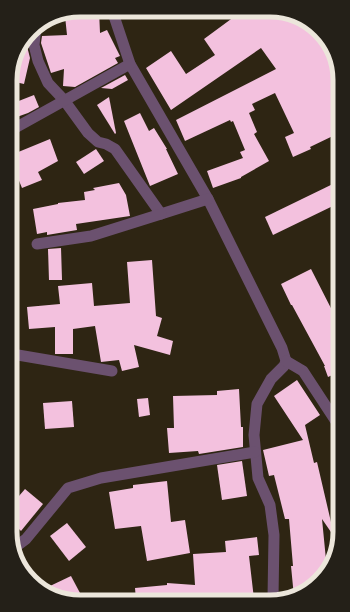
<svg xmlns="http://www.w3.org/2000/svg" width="350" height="612" font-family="'Titillium Web',sans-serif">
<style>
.building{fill:#f3c1de}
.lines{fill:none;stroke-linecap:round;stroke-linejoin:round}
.minor{stroke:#6b516f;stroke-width:11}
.rim{fill:none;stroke:#ece6db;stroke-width:5}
</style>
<rect width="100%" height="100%" fill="#2e2513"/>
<g class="building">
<path d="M80 10H99L100 33 107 30 120 56 115 58 118 63 75 87 63 86 64 69 51 73 41 43 42 36 67 35 65 16Z"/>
<path d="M242 11H283L302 20 307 28 311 26 324 49 328 46 336 57 337 134 310 147 311 149 293 157 285 137 294 133 275 93 252 104 255 110 249 113 257 132 254 134 269 161 241 177V178L213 188 207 171 243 158 240 152 245 150 233 121 231 122 230 120 185 141 176 120 276 69 261 48 171 110 146 68 171 51 186 74 215 55 204 39Z"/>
<path d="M28 39 27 46 30 58 24 84 11 81V71Z"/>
<path d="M125 75 128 80 112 89 101 88Z"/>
<path d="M34 95 39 107 28 113 14 118 11 110V104Z"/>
<path d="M109 97 116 133 115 134 97 105Z"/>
<path d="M140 113 149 131 154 128 167 149H166L178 174 150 186 124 121Z"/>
<path d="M50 139 58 161 38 172 42 180 22 188 11 161V155Z"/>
<path d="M96 149 104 161 84 174 76 162Z"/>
<path d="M337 182V204L273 235 265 217Z"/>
<path d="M119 183 126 195 130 216 76 224 77 230 47 235V232L37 234 33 209 58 204V203L85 200 84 192 95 190 93 188Z"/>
<path d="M61 248 62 280H49L48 249Z"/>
<path d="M152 260 156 316 162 318 157 336 173 341 170 355 134 345 139 367 122 371 119 360 101 362 95 326 73 329V354H55V327L29 329 27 307 60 304 58 286 92 283 94 306 130 303 127 262Z"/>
<path d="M311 269 338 322 339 372 328 377 324 366H325L292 305H291L281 284Z"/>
<path d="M297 380 320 415 305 425 314 463 317 462 334 535H333L322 519 327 570 325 575 294 597 291 566H293L289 519H285L274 475 269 476 263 450 303 440 274 396Z"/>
<path d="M239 389 241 427H243V447L199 454 198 451 169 453 167 428H174L173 396 217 395V391Z"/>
<path d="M148 398 150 415 139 417 137 399Z"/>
<path d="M72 401 74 427 45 429 43 403Z"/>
<path d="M242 461 247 496 222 500 217 465Z"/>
<path d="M167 481 171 522 185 520 190 553 147 561 141 526 115 529 109 492 133 488V485Z"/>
<path d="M25 489 43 504 21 531 14 524 13 503Z"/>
<path d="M67 523 86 547 69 561 50 536Z"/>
<path d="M257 537 259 555 249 556 254 599 136 600 135 588 167 585V583L195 585 193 554 226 552 225 541Z"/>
<path d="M71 576 80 593 66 599 55 595 50 586Z"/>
</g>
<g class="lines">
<g class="minor">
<path d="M112 10 130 64 208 199 282 348 286 361 284 366 271 379 257 404 254 435 258 478 270 505 274 535 273 598"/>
<path d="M36 27 34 45 38 61 48 83 64 100 88 133 98 142 106 144 115 149 161 214 208 199"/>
<path d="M15 128 130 64"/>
<path d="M37 244 91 236 161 214"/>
<path d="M12 354 112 371"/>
<path d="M286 361 303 371 339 426"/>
<path d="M14 548 26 539 68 488 101 478 255 452"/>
</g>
</g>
<path d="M0 0H350V612H0ZM80 17H270A63 63 0 0 1 333 80V532A63 63 0 0 1 270 595H80A63 63 0 0 1 17 532V80A63 63 0 0 1 80 17Z" fill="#242018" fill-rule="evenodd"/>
<path class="rim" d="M80 17H270A63 63 0 0 1 333 80V532A63 63 0 0 1 270 595H80A63 63 0 0 1 17 532V80A63 63 0 0 1 80 17Z"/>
</svg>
